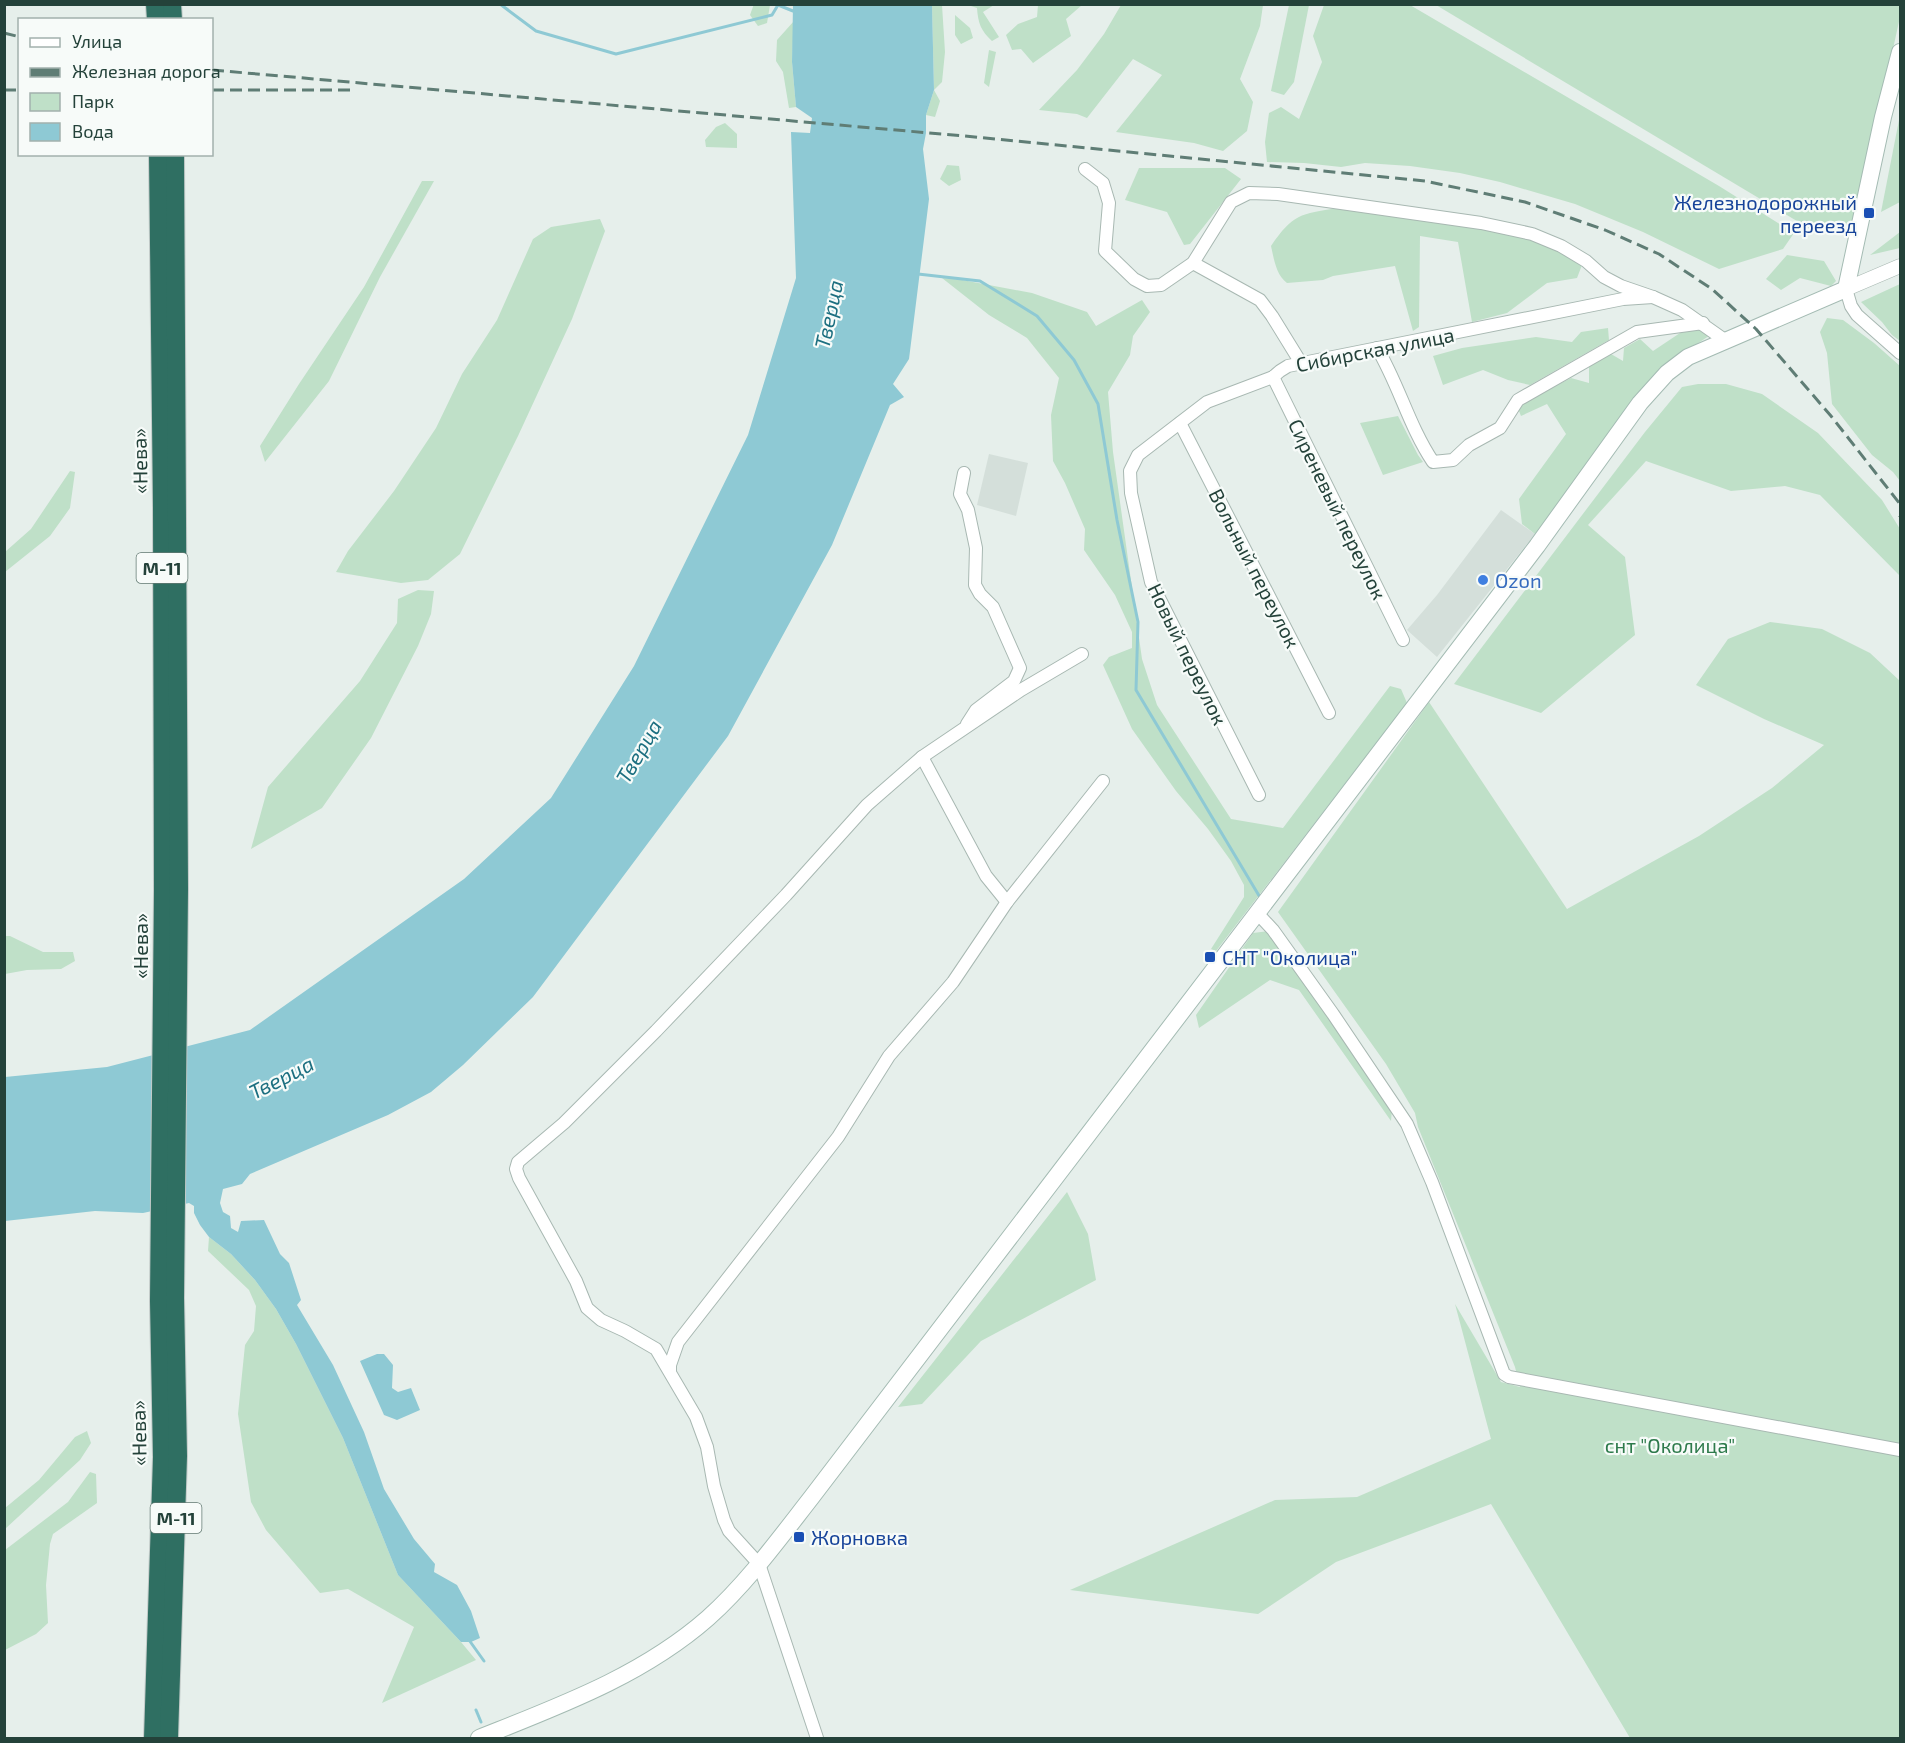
<svg xmlns="http://www.w3.org/2000/svg" width="1905" height="1743" font-family="'Exo 2',sans-serif">
<style>
.built{fill:#d4dfda}
.green{fill:#bfe0c8}
.water{fill:#8ec9d4}
.lines{fill:none;stroke-linecap:round;stroke-linejoin:round}
.stream{stroke:#8ec9d4;stroke-width:3}
.minor-casing{stroke:#a8b8b2;stroke-width:14}
.tertiary-casing{stroke:#a8b8b2;stroke-width:15}
.secondary-casing{stroke:#a4bbb3;stroke-width:18}
.motorway-casing{stroke:#c2cac8;stroke-width:20}
.minor{stroke:#fff;stroke-width:12}
.tertiary{stroke:#fff;stroke-width:14}
.secondary{stroke:#fff;stroke-width:16}
.motorway{stroke:#2f6f62;stroke-width:18}
.rail{stroke:#5f7d75;stroke-width:3;stroke-dasharray:12 6;stroke-linecap:butt}
.transit-dot{fill:#1a4fb4;stroke:#f7fbf9;stroke-width:2}
.shop-dot{fill:#3f7fe0;stroke:#f7fbf9;stroke-width:2}
.labels{text-anchor:middle;dominant-baseline:central;stroke-width:4.5;stroke-linejoin:round;paint-order:stroke}
.shield{fill:#f7fbf9;stroke:#637a73;stroke-width:1.5}
.shield-label{font-size:18px;font-weight:bold;fill:#24423a}
.transit-label{font-size:20px;fill:#164399;stroke:#f7fbf9;text-anchor:start}
.street-label{font-size:20px;fill:#24423a;stroke:#f7fbf9}
.shop-label{font-size:20px;fill:#366cbe;stroke:#f7fbf9;text-anchor:start}
.park-label{font-size:20px;fill:#2d7a4b;stroke:#f7fbf9}
.water-label{font-size:21px;font-style:italic;fill:#1c6f80;stroke:#f7fbf9}
</style>
<rect width="100%" height="100%" fill="#e6efeb"/>
<g class="built">
<path d="M989 454 1028 463 1016 516 977 505Z"/>
<path d="M1501 510 1535 534 1437 657 1407 630 1437 595Z"/>
</g>
<g class="green">
<path d="M754 4 770 5 767 23 758 26 750 15Z"/>
<path d="M932 5H942L945 52 942 82 934 90 940 101 935 117 926 115 934 90Z"/>
<path d="M968 5H994L983 12 999 37 992 41C981 31 978 23 977 8Z"/>
<path d="M1038 5H1082L1066 19 1071 36 1033 63 1021 49 1012 50 1006 35 1018 24 1037 17Z"/>
<path d="M1121 5H1263L1260 26 1240 79 1253 102 1247 131 1223 151 1194 143 1116 132 1162 75 1133 59 1087 118 1077 114 1039 110 1077 70 1104 34Z"/>
<path d="M1289 5H1309L1294 82 1284 95 1271 91Z"/>
<path d="M1324 5H1410L1719 186 1794 233 1783 249 1719 269 1643 232 1575 204 1500 182 1460 173 1410 166 1365 163 1341 167 1304 163 1267 162 1265 142 1269 113 1281 107 1299 119 1322 62 1313 36Z"/>
<path d="M1436 5H1900V17L1854 227 1817 233Z"/>
<path d="M955 15 970 28 973 38 961 44 955 35Z"/>
<path d="M794 21 792 62 796 107 789 108 783 72 776 61 777 40Z"/>
<path d="M989 50 996 52 989 87 984 83Z"/>
<path d="M1900 115V202L1881 212Z"/>
<path d="M725 123 737 134V148L706 147 705 140 716 127Z"/>
<path d="M947 165 959 166 961 180 949 186 940 179Z"/>
<path d="M1139 168H1225L1241 179 1190 244 1184 245 1167 212 1125 200Z"/>
<path d="M422 181H434L380 277 329 381 265 462 260 446 299 384 364 287Z"/>
<path d="M1338 208 1493 228 1550 245 1582 265 1577 278 1547 283 1507 313 1472 322 1458 242 1420 236 1419 327 1413 331 1395 266 1333 276 1323 280 1287 283C1276 275 1274 259 1271 246 1293 214 1300 214 1338 208Z"/>
<path d="M600 219 605 231 572 319 518 436 460 554 428 580 401 583 336 572 348 551 394 491 436 428 462 374 497 320 533 239 551 227Z"/>
<path d="M1900 232V248L1870 255Z"/>
<path d="M1787 255 1824 261 1836 281 1831 286 1800 278 1781 290 1766 279Z"/>
<path d="M942 278 957 279 1032 293 1087 312 1096 326 1142 300 1150 312 1133 336 1130 355 1108 392 1113 452 1142 659 1157 705 1231 819 1283 828 1390 686 1401 689 1407 703 1216 951 1211 949 1244 897V885L1231 861 1208 829 1176 791 1132 729 1103 665 1109 657 1132 648V632L1115 595 1084 550 1085 529 1065 483 1053 461 1051 415 1059 378 1027 338 989 315Z"/>
<path d="M1900 284V341L1892 335 1882 322 1861 302Z"/>
<path d="M1827 318 1843 320 1874 343 1900 366V481L1893 472 1872 455 1832 404 1827 353 1820 332Z"/>
<path d="M1692 325 1712 334 1663 366 1535 534 1522 524 1519 499 1566 434 1547 404 1521 416 1517 406 1571 378 1589 383V360L1611 354 1623 361 1624 348 1640 339 1653 351Z"/>
<path d="M1608 328 1609 340 1530 385 1508 380 1483 370 1443 385 1433 356 1462 348 1536 337 1572 342 1581 332Z"/>
<path d="M1698 384H1726L1762 394 1818 433 1882 500 1900 529V576L1820 495 1785 486 1731 491 1646 461 1588 525 1625 557 1635 635 1541 713 1454 684 1645 432 1682 387Z"/>
<path d="M1398 416 1418 455 1423 462 1383 475 1360 423Z"/>
<path d="M70 471 75 472 70 508 50 536 5 572V552L31 529Z"/>
<path d="M418 590 434 591 431 614 418 646 371 738 322 808 251 849 268 787 360 681 397 623 398 599Z"/>
<path d="M1770 622 1822 629 1870 653 1900 681V1738H1630L1491 1504 1336 1562 1258 1614 1070 1590 1275 1500 1357 1497 1491 1439 1455 1304 1501 1382 1520 1387 1515 1367 1418 1127 1415 1113 1386 1064 1278 912 1429 702 1567 909 1699 836 1772 788 1824 745 1764 719 1696 685 1728 639Z"/>
<path d="M1269 931 1392 1110 1391 1121 1299 990 1270 980 1199 1028 1196 1015 1253 933Z"/>
<path d="M5 936H10L43 952H73L75 961 61 969 27 970 5 974Z"/>
<path d="M1067 1192 1088 1234 1096 1280 981 1341 922 1404 898 1407Z"/>
<path d="M209 1237 231 1254 255 1280 276 1309 296 1344 343 1438 398 1575 461 1642 476 1660 382 1703 414 1627 348 1589 320 1593 266 1530 251 1502 238 1414 245 1345 254 1331 256 1306 249 1290 208 1251Z"/>
<path d="M87 1431 91 1443 80 1460 5 1529V1508L39 1480 75 1437Z"/>
<path d="M90 1472 96 1474 97 1503 53 1534 50 1544 46 1585 48 1623 36 1634 5 1650V1550L68 1502Z"/>
</g>
<g class="water">
<path d="M793 5H932L934 90 926 115V133L923 149 929 199 909 359 893 384 904 397 890 405 832 545 728 736 533 997 463 1065 431 1092 388 1115 250 1174 242 1184 223 1189 220 1203 223 1212 230 1216 231 1228 238 1232 241 1221 264 1220 280 1254 289 1263 301 1300 297 1305 333 1365 364 1432 384 1489 414 1539 435 1564 434 1572 457 1585 471 1611 480 1638 471 1642H461L398 1575 343 1438 296 1344 276 1309 255 1280 231 1254 209 1237 200 1225 194 1213V1206L189 1203 143 1213 95 1211 5 1221V1077L107 1067 250 1030 464 879 551 798 634 666 748 435 796 278 791 132 810 133 812 118 796 107 792 62Z"/>
<path d="M377 1354H384L393 1365 392 1388 398 1392 411 1388 420 1410 397 1420 384 1415 360 1361Z"/>
</g>
<g class="lines">
<g class="stream">
<path d="M500 4 536 31 616 54 772 15 778 5 793 11"/>
<path d="M918 274 980 281 1037 316 1074 360 1098 404 1117 520 1138 622 1136 690 1261 899"/>
<path d="M469 1640 484 1661"/>
<path d="M476 1710 481 1722"/>
</g>
<defs>
<g id="minor">
<path d="M1085 169 1103 183 1109 203 1105 251 1134 279 1147 286 1161 285 1193 263 1231 202 1249 193 1278 194 1481 223 1532 234 1561 246 1586 261 1604 277 1621 286 1653 297 1682 310 1726 341"/>
<path d="M1193 263 1260 300 1272 316 1301 363"/>
<path d="M1846 289 1851 306 1857 315 1900 353"/>
<path d="M1377 348C1399 385 1409 426 1433 462L1453 460 1469 445 1500 428 1518 400 1637 332 1703 323"/>
<path d="M1273 377 1403 640"/>
<path d="M1180 423 1329 713"/>
<path d="M964 473 960 494 968 510 976 548 975 585 980 594 993 607 1020 668 1014 681 976 710 967 724"/>
<path d="M922 757 986 876 1007 902"/>
<path d="M1259 795 1151 582 1131 493 1130 471 1138 455 1207 402 1273 377 1280 371 1288 366 1623 299 1653 297"/>
<path d="M1258 914 1273 930 1333 1014 1407 1124 1432 1182 1504 1374 1509 1377 1900 1450"/>
<path d="M670 1371V1365L678 1342 838 1137 889 1056 953 982 1007 902 1103 781"/>
<path d="M817 1738 759 1564 729 1531 724 1520 714 1486 707 1447 696 1417 656 1349 625 1331 601 1320 587 1308 576 1281 519 1178 516 1169 518 1162 564 1123 656 1031 786 895 867 805 922 757 1021 690 1082 654"/>
</g>
<path id="tertiary" d="M1846 289 1900 266"/>
<path id="secondary" d="M479 1738C559 1706 642 1676 708 1618 747 1583 779 1539 811 1498L1537 546 1640 403 1667 373 1688 357 1846 289 1883 117 1900 52"/>
<g id="motorway">
<path d="M155 4 156 20"/>
<path d="M172 4 173 20"/>
<path d="M153 1738 162 1457 159 1301 163 890 162 507 158 154"/>
<path d="M169 1738 178 1456 175 1298 179 889 175 154"/>
</g>
</defs>
<use href="#minor" class="minor-casing"/>
<use href="#tertiary" class="tertiary-casing"/>
<use href="#secondary" class="secondary-casing"/>
<use href="#motorway" class="motorway-casing"/>
<use href="#minor" class="minor"/>
<use href="#tertiary" class="tertiary"/>
<use href="#secondary" class="secondary"/>
<use href="#motorway" class="motorway"/>
<g class="rail">
<path d="M4 33 20 37"/>
<path d="M212 70 964 136 1425 181 1525 202 1605 230 1659 254 1712 289 1756 329 1831 416 1900 504"/>
<path d="M4 90H20"/>
<path d="M212 90H355"/>
<path d="M1900 516V517"/>
</g>
</g>
<g class="transit-dot">
<rect x="1863" y="207" width="12" height="12" rx="3"/>
<rect x="1204" y="951" width="12" height="12" rx="3"/>
<rect x="793" y="1531" width="12" height="12" rx="3"/>
</g>
<circle class="shop-dot" cx="1483" cy="580" r="6"/>
<g class="labels">
<g class="shield">
<rect x="136.5" y="553" width="51" height="30" rx="4.5"/>
<rect x="150.5" y="1503" width="51" height="30" rx="4.5"/>
</g>
<g class="shield-label">
<text x="162" y="568">М-11</text>
<text x="176" y="1518">М-11</text>
</g>
<g class="transit-label">
<text x="1857" y="202" text-anchor="end">Железнодорожный<tspan x="1857" dy="23">переезд</tspan></text>
<text x="1222" y="957">СНТ "Околица"</text>
<text x="811" y="1537">Жорновка</text>
</g>
<g class="street-label">
<text transform="translate(1375 349) rotate(-11)">Сибирская улица</text>
<text transform="translate(139 461) rotate(-91)">«Нева»</text>
<text transform="translate(1338 509) rotate(64)">Сиреневый переулок</text>
<text transform="translate(1255 568) rotate(63)">Вольный переулок</text>
<text transform="translate(1188 654) rotate(64)">Новый переулок</text>
<text transform="translate(140 946) rotate(-90)">«Нева»</text>
<text transform="translate(138 1433) rotate(-91)">«Нева»</text>
</g>
<g class="shop-label">
<text x="1495" y="580">Ozon</text>
</g>
<g class="park-label">
<text x="1670" y="1445">снт "Околица"</text>
</g>
<g class="water-label">
<text transform="translate(828 314) rotate(-78)">Тверца</text>
<text transform="translate(638 751) rotate(-60)">Тверца</text>
<text transform="translate(281 1077) rotate(-27)">Тверца</text>
</g>
</g>
<rect width="1905" height="1743" fill="none" stroke="#24423a" stroke-width="12"/>
<rect x="18" y="18" width="195" height="138" fill="#f7fbf9" stroke="#a3b1ad" stroke-width="1.5"/>
<rect x="30" y="38" width="30" height="9" fill="#ffffff" stroke="#a3b1ad" stroke-width="1.5"/>
<text x="72" y="48" font-size="18" fill="#24423a">Улица</text>
<rect x="30" y="68" width="30" height="9" fill="#5f7d75" stroke="#a3b1ad" stroke-width="1.5"/>
<text x="72" y="78" font-size="18" fill="#24423a">Железная дорога</text>
<rect x="30" y="93" width="30" height="18" fill="#bfe0c8" stroke="#a3b1ad" stroke-width="1.5"/>
<text x="72" y="108" font-size="18" fill="#24423a">Парк</text>
<rect x="30" y="123" width="30" height="18" fill="#8ec9d4" stroke="#a3b1ad" stroke-width="1.5"/>
<text x="72" y="138" font-size="18" fill="#24423a">Вода</text>
</svg>
